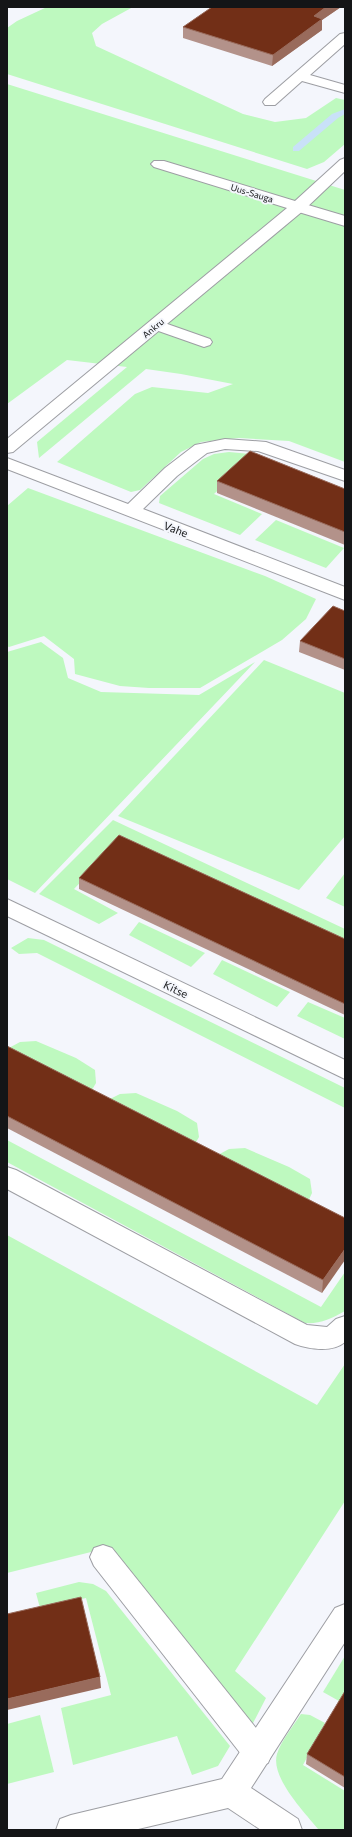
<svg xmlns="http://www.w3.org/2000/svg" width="352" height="1837" font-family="Commissioner,sans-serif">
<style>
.green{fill:#bef9bf}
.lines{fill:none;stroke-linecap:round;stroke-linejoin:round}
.stream{fill:#c9e1f8;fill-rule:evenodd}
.lane-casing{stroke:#9d9ea3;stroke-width:2}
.street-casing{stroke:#9d9ea3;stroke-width:2}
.secondary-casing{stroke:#9d9ea3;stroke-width:2}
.lane{fill:#fff;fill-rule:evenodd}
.street{fill:#fff;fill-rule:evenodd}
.secondary{fill:#fff;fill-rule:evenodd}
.wall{fill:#b3928a}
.shaded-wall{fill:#996b5c}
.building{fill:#722f17;stroke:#996b5c}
.labels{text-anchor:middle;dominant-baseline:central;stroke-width:4;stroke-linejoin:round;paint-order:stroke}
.far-street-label{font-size:9px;fill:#141517;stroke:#f4f6fc}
.street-label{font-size:11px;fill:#141517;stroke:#f4f6fc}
</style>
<rect width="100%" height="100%" fill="#f4f6fc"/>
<g class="green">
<path d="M47 7H133L102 24 92 33 96 46 243 114 275 122 306 118 336 98 345 100V144L324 162 307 169 7 74V28L17 21Z"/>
<path d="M7 84 345 190V462L289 441 239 438 201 442 181 452 140 490 131 492 57 462 135 394 152 387 208 393 233 384 181 374 146 369 39 458 37 442 127 367 67 360 7 404Z"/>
<path d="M229 452 250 454 249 462 214 494 262 514 240 535 159 503 160 496 203 459 214 454Z"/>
<path d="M28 488 265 576 316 599 306 619 282 640 200 688H149L120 686 75 674 74 659 44 636 9 647 7 646V506Z"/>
<path d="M276 520 344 548 326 568 255 540Z"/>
<path d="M41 642 63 658 68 678 101 692 199 695 255 662 35 893 7 879V652Z"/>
<path d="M264 660 345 693V836L299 890 118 816Z"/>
<path d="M113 820 345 929V947L119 842 74 889 118 913 99 924 39 894Z"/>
<path d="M345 873V907L326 898Z"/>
<path d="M139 922 205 953 191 967 129 935Z"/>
<path d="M28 938 44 940 345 1088V1108L37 953 19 954 11 948Z"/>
<path d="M222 960 290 992 277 1007 213 974Z"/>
<path d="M308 1002 345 1018V1039L297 1016Z"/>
<path d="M36 1041 76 1058 95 1070 96 1083 89 1095 7 1049 20 1042Z"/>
<path d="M136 1093 177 1111 197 1123 199 1137 192 1149 106 1101 120 1094Z"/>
<path d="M7 1140 321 1307 345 1272V1311C331 1319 320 1324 305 1323L7 1162Z"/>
<path d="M245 1148 289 1167 310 1179 312 1193 306 1206 216 1156 229 1149Z"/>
<path d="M7 1235 317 1405 345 1364V1501L235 1671 266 1698 252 1725 107 1548 7 1573Z"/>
<path d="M79 1582 93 1584 106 1591 230 1746 218 1766 192 1775 177 1736 73 1765 61 1708 111 1695 86 1598 40 1608 36 1593Z"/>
<path d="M345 1656V1691L339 1701 323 1692Z"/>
<path d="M301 1714 310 1715 325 1723 303 1765 345 1791V1830H319C305 1813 270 1777 277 1754 281 1741 294 1725 301 1714Z"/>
<path d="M40 1715 54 1772 7 1784V1724Z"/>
</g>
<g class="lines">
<path class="stream" d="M345 109V114L338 118 299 151H293V147L332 114Z"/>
<defs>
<g id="lane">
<path d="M345 33V44L310 75 345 85V93L302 81 275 105H265L263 102 265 99 340 34Z"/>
<path d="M156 320 210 339 212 342 210 345 204 347 150 328 148 325 150 322Z"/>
<path d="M103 1545 112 1548 268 1743 272 1753 268 1763 258 1767 248 1763 94 1566 90 1557 94 1548Z"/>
</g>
<g id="street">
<path d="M345 158V171L304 210 13 452 7 453V439L287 208 154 167 151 164 154 161H164L295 201 340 160Z"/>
<path d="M225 439 266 442 345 470V481L258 451 225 449 207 453 177 476 143 509 345 587V600L7 469V458L128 504 165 468 195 445Z"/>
<path d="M7 899 345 1060V1079L7 916Z"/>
<path d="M7 1167 16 1170 307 1325 327 1327 336 1319 345 1316V1342C332 1353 309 1349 295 1344L7 1189Z"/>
<path d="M345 1604V1642L251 1788 298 1819 302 1830H261L228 1808 134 1830H56L60 1819 71 1815 222 1779 335 1608Z"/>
</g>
<path id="secondary" d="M298 202 345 216V226L292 210 290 207 292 204Z"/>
</defs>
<use href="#lane" class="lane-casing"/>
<use href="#street" class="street-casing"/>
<use href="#secondary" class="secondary-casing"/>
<use href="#lane" class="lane"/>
<use href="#street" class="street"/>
<use href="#secondary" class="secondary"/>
</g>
<g class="wall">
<path d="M212 7H341L322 20V30L272 66 183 38V27Z"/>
<path d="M217 481 345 489V545L217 493Z"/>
<path d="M345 611V670L299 652 300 641Z"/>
<path d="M79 878 345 939V1015L79 889Z"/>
<path d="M7 1046 345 1218 322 1293 7 1128Z"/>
<path d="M345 1691V1788L306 1764 307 1754Z"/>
</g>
<g class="shaded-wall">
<path d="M326 7H341L322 20V30L272 66 273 55 314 16Z"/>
<path d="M345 1249V1260L322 1293 323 1280Z"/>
<path d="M100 1677 101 1688 7 1710V1699Z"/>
</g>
<g class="building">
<path d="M212 7H326L314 16 322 19 273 55 183 27Z"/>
<path d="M250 451 345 489V532L217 481Z"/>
<path d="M333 606 345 611V659L300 641Z"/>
<path d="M119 835 345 939V1004L79 878Z"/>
<path d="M7 1046 345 1218V1249L323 1280 7 1116Z"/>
<path d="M81 1597 100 1677 7 1699V1614Z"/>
<path d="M345 1691V1777L307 1754Z"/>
</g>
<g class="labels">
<g class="far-street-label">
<text transform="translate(252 193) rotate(17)">Uus-Sauga</text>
<text transform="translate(153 328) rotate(-40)">Ankru</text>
</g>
<g class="street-label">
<text transform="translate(176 529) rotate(21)">Vahe</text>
<text transform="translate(176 989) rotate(26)">Kitse</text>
</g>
</g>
<rect width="352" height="1837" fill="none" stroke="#141517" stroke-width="16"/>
</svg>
